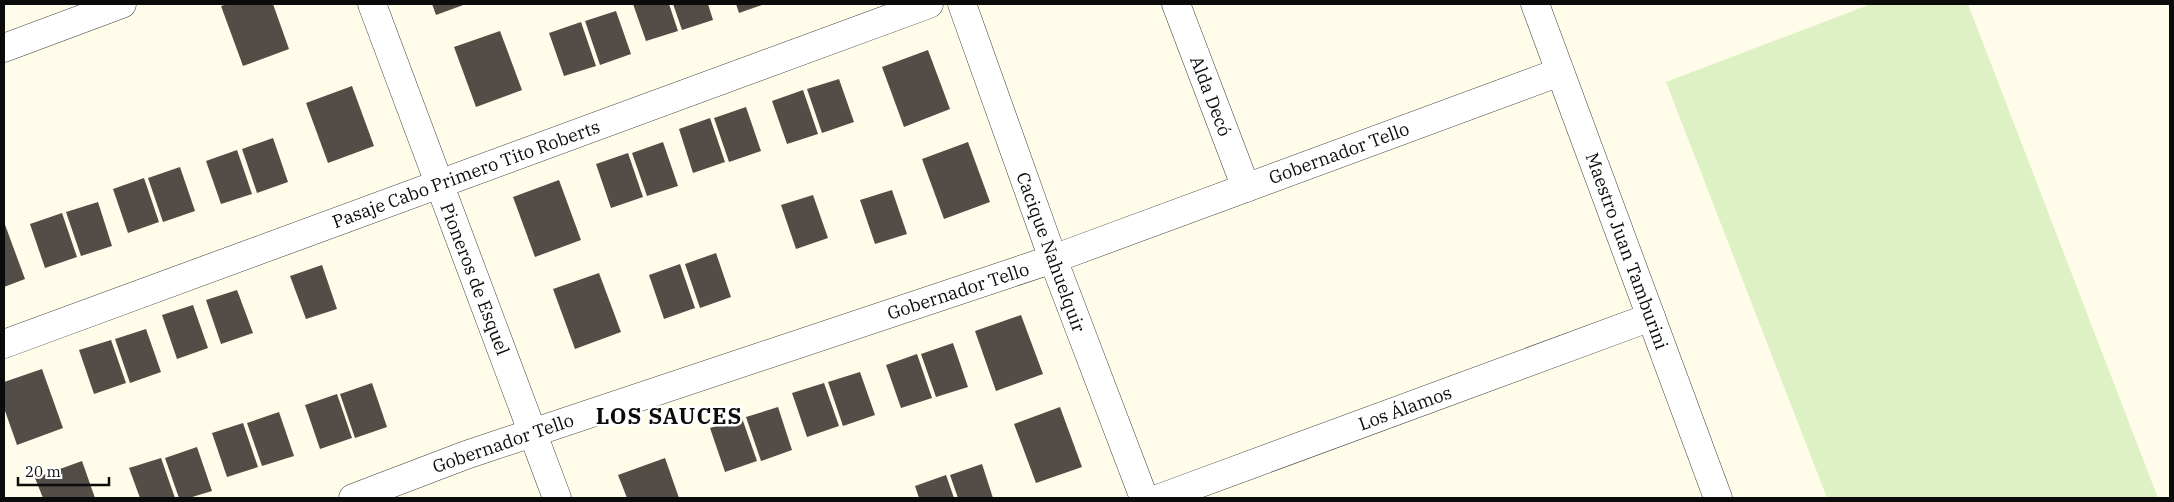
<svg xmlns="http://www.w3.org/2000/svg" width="2174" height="502" font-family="'IBM Plex Serif',serif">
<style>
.pitch{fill:#def1c4}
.building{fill:#544d47}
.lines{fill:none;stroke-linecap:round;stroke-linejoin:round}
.minor-casing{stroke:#3e3e3e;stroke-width:29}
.minor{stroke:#fff;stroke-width:28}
.labels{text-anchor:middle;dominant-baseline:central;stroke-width:5;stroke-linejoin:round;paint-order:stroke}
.street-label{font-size:18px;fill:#0b0b0b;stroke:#fff}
.district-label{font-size:22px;font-weight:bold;letter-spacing:1px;fill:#0b0b0b;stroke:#fff}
</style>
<rect width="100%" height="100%" fill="#fffce9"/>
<path class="pitch" d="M1871 4H1968L2158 498H1827L1666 82Z"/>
<g class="building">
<path d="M228 4H273L289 49 243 66 221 6Z"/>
<path d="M432 4H466L436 15Z"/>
<path d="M633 4H669L678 31 646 41Z"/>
<path d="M673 4H708L713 20 682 30Z"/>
<path d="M736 4H765L739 13Z"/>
<path d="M616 11 631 54 600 65 585 21Z"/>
<path d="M581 22 596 66 564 76 549 33Z"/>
<path d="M500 31 522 90 476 107 454 47Z"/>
<path d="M928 50 950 109 904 127 882 67Z"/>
<path d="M839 79 854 122 822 133 807 89Z"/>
<path d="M352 86 374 146 328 163 306 103Z"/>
<path d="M803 90 818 134 787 144 772 101Z"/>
<path d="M746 107 761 151 729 162 714 118Z"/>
<path d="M710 118 725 162 693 173 679 129Z"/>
<path d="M273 138 288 182 257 193 242 149Z"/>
<path d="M663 142 678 186 647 196 632 153Z"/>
<path d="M968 142 990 202 944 219 922 159Z"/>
<path d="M237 150 252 194 221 204 206 161Z"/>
<path d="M628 153 643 197 611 208 596 164Z"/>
<path d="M180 167 195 211 163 222 148 178Z"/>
<path d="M144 178 159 222 128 233 113 189Z"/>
<path d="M559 180 581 240 535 257 513 197Z"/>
<path d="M892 190 907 234 875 244 860 200Z"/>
<path d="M813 195 828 238 796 249 781 205Z"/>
<path d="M98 202 112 246 81 256 66 212Z"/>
<path d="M62 213 77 257 45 268 30 224Z"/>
<path d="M4 222 25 279 4 287Z"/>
<path d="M716 253 731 297 700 308 685 264Z"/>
<path d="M680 264 695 308 664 319 649 275Z"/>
<path d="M322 265 337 309 306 319 290 276Z"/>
<path d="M599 273 621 332 575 349 553 289Z"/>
<path d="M237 290 253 333 221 344 206 300Z"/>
<path d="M193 305 208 348 177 359 162 315Z"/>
<path d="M1021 315 1043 374 996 391 975 331Z"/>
<path d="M146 329 161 372 130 383 115 339Z"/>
<path d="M111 340 126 383 94 394 79 350Z"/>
<path d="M953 343 968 387 936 397 921 354Z"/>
<path d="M917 354 932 398 901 408 886 365Z"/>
<path d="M42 369 63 428 17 445 4 408V382Z"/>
<path d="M860 372 875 415 843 426 828 382Z"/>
<path d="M372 383 387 427 355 438 340 394Z"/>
<path d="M824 383 839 426 807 437 792 393Z"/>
<path d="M337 394 352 438 320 449 305 405Z"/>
<path d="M778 407 792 450 761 461 746 417Z"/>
<path d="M1060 407 1082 467 1036 483 1014 424Z"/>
<path d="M279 412 294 456 262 466 247 423Z"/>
<path d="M742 418 757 461 725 472 710 428Z"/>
<path d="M243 423 258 467 227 477 212 433Z"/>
<path d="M197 447 212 491 189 498H179L165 458Z"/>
<path d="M161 458 175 498H140L129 468Z"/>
<path d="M665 458 679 498H627L618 475Z"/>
<path d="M82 461 95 498H43L35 478Z"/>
<path d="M982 464 993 498H958L950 475Z"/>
<path d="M946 475 954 498H919L915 486Z"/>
</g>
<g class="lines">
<defs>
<g id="minor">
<path d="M372 4 557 498"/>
<path d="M962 4 1053 259 1144 498"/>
<path d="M1176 4 1246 188"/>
<path d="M1535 4 1718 498"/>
<path d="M4 48 122 4"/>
<path d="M4 344 929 4"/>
<path d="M353 498 466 455 1053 259 1560 72"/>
<path d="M1160 498 1651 317"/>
</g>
</defs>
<use href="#minor" class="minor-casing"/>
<use href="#minor" class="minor"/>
</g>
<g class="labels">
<g class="street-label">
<text transform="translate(1211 96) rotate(69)">Alda Decó</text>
<text transform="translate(1339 153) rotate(-20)">Gobernador Tello</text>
<text transform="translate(466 174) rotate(-20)">Pasaje Cabo Primero Tito Roberts</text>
<text transform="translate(1627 251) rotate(70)">Maestro Juan Tamburini</text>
<text transform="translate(1051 252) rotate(70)">Cacique Nahuelquir</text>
<text transform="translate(475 279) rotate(69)">Pioneros de Esquel</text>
<text transform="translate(958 291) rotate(-18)">Gobernador Tello</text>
<text transform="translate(1405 408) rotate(-20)">Los Álamos</text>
<text transform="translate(503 443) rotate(-19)">Gobernador Tello</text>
</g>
<g class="district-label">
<text x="669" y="415">LOS SAUCES</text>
</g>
</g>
<rect width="2174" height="502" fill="none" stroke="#0b0b0b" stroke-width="10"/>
<path d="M18 477v8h91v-8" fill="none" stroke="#0b0b0b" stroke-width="2.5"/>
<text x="25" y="477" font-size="15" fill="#0b0b0b" stroke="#ffffff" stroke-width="4" paint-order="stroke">20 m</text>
</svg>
